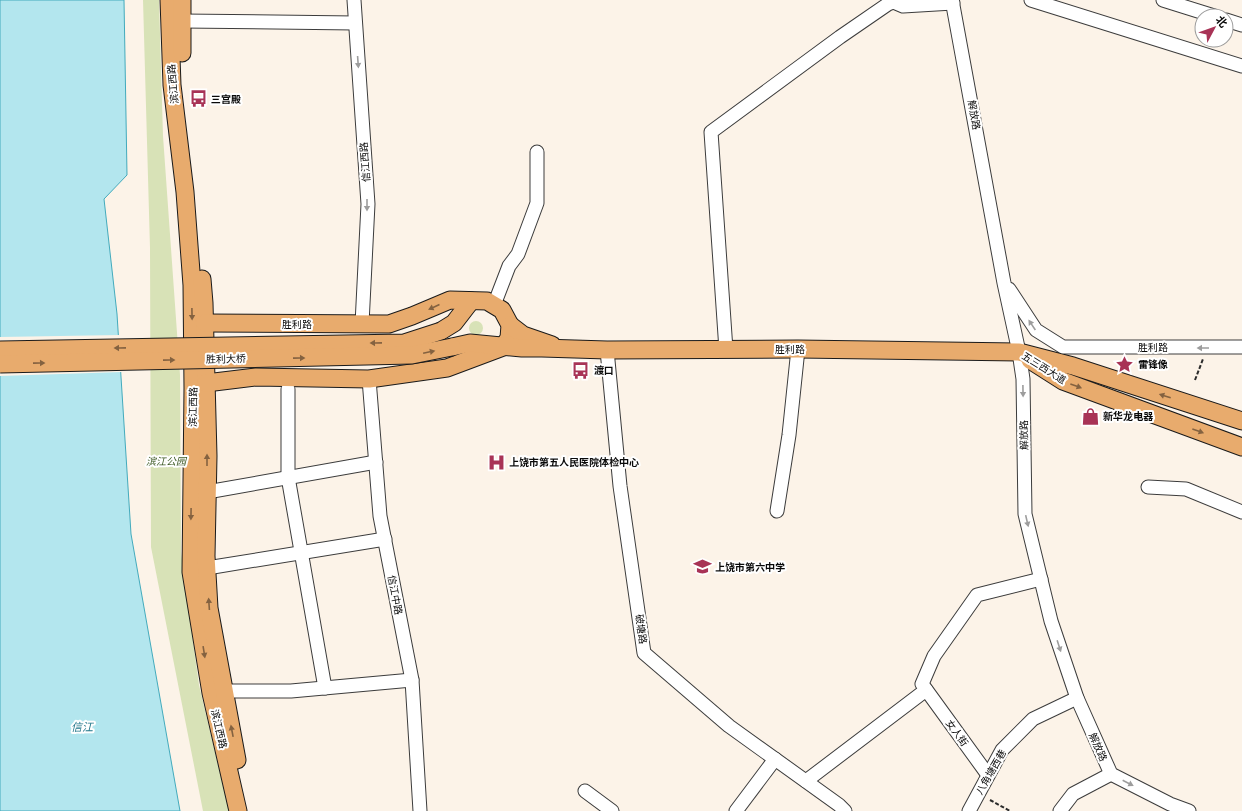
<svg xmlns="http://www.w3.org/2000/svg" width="1242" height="811" font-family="'Source Serif 4','Noto Sans SC',serif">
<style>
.green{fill:#d8e2b7}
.water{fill:#b3e6ee;stroke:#43aabc}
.pier{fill:#fcf3e8}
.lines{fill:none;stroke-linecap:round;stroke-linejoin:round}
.minor-casing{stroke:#3c3c3c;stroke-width:15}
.major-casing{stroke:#1a1a1a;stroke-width:19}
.path{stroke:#2b2b2b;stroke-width:2;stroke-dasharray:4 2;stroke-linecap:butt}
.minor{stroke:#fff;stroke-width:13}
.major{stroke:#e8ab6d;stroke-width:17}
.major-bridge-casing{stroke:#1a1a1a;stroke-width:19;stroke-linecap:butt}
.major-bridge{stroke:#e8ab6d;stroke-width:17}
.oneway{fill:#9d9d9d}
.oneway2{fill:#846240}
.labels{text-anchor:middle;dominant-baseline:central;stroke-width:4;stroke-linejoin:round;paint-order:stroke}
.street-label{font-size:10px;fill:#090909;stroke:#fff}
.poi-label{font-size:10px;font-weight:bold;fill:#090909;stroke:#fff;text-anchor:start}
.park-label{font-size:10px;font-style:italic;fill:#3b5823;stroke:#fff}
.water-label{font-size:11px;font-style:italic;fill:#23778b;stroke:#fff}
</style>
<rect width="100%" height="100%" fill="#fcf3e8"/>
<g class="green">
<path d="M143 0H159L163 136 180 375 181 552 199 685 229 811H203L151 547 150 248Z"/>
<circle cx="476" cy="328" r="7"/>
</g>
<path class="water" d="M0 0H124L127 175 104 199 117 314 131 534 180 811H0Z"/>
<path class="pier" d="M120 335 122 372 0 376V337Z"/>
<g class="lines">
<defs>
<g id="minor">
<path d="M354 0 368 204 362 324"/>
<path d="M889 0 903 6 953 3"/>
<path d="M952 0 1004 283 1019 352 1023 379 1025 514 1051 621 1077 698 1111 774 1170 804 1189 811"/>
<path d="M1031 0 1242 66"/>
<path d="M1163 0 1214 16"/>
<path d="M1226 20 1242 25"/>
<path d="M182 21 355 23"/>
<path d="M1009 289 1036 330 1063 347H1242"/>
<path d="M494 305 509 266 518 254 537 203V152"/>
<path d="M607 350 620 486 644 653 729 726 839 805 845 811"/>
<path d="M726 350 711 132 840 37 888 4 893 2"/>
<path d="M369 379 380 516 412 680 420 811"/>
<path d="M288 389V477L325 688"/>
<path d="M1148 487 1186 489 1242 512"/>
<path d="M207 492 376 462"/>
<path d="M777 511 789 435 798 349"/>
<path d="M207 568 385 539"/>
<path d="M224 691H291L412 680"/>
<path d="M988 775 922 684 934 656 977 595 1041 579"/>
<path d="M806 781 926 690"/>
<path d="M585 791 612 811"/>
<path d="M736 811 775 759"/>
<path d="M969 811 1002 750 1033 719 1077 698"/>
<path d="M1060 811 1073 794 1111 774"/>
</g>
<g id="major">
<path d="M169 0 172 85 185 192 192 285 193 388 191 572 211 693 238 811"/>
<path d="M182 0V53"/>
<path d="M202 279 204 303 208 456 206 556 209 608 237 760"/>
<path d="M205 323 389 324 412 316 450 300 487 301 502 310 510 325 509 338 503 347 447 368 369 379 256 377 206 383"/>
<path d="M510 325 523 335 552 345"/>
<path d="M441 331 454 323 471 301"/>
<path d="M452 347 470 343 522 348H542L607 350 798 349 1019 352 1073 366 1242 421"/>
<path d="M1030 360 1063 381 1242 447"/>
</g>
</defs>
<use href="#minor" class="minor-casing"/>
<use href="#major" class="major-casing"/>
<g class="path">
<path d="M1195 380 1203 359"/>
<path d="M990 800 1010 811"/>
</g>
<use href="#minor" class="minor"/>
<use href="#major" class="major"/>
<defs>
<g id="major-bridge">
<path d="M0 350 404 343 441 331"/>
<path d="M0 364 412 355 452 347"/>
</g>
</defs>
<use href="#major-bridge" class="major-bridge-casing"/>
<use href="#major-bridge" class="major-bridge"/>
</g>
<defs><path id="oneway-solid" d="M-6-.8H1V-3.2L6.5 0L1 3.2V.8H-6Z"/></defs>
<g class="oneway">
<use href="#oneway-solid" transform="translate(358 62) rotate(86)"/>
<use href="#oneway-solid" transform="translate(367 205) rotate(90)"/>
<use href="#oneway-solid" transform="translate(1032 325) rotate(-124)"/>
<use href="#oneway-solid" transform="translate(1203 348) rotate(-180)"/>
<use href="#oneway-solid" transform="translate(1023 391) rotate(89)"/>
<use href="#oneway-solid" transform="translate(1027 521) rotate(77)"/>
<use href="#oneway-solid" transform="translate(1059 646) rotate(72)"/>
<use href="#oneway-solid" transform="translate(1128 783) rotate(27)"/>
</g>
<g class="oneway2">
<use href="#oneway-solid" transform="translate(434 307) rotate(156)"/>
<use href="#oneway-solid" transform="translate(192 314) rotate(89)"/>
<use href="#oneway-solid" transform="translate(376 343) rotate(179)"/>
<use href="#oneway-solid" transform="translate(120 348) rotate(179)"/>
<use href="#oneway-solid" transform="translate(429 352) rotate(-12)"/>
<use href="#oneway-solid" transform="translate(299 358) rotate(-1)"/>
<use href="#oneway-solid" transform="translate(169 360) rotate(-1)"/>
<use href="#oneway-solid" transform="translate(39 363) rotate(-1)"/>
<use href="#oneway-solid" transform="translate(1076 386) rotate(20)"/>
<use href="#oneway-solid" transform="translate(1165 396) rotate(-162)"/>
<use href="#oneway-solid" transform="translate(1198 431) rotate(20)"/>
<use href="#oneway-solid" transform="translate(207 460) rotate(-90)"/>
<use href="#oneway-solid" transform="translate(191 514) rotate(91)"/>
<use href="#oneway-solid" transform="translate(209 604) rotate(-94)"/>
<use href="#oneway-solid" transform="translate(204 652) rotate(81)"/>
<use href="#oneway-solid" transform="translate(232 731) rotate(-101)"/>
</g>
<defs>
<symbol id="bus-bare" viewBox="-9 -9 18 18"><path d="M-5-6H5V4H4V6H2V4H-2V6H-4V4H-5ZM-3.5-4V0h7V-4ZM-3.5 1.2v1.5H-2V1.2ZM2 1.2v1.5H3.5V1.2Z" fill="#a83356" stroke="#fff" stroke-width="2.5" paint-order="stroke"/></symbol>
<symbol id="sight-bare" viewBox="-9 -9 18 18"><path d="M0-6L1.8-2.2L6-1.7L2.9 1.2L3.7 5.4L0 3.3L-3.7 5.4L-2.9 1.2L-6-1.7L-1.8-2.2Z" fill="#a83356" stroke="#fff" stroke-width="2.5" paint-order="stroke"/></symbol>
<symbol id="shop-bare" viewBox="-9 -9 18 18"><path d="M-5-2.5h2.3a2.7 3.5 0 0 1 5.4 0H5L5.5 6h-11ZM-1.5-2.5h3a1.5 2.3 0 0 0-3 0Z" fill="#a83356" stroke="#fff" stroke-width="2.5" paint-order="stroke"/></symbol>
<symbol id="hospital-bare" viewBox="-9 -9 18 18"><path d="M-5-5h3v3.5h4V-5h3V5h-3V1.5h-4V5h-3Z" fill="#a83356" stroke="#fff" stroke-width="2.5" paint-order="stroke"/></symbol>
<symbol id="school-bare" viewBox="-9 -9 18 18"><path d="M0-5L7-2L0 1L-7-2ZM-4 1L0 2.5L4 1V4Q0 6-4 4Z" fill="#a83356" stroke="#fff" stroke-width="2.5" paint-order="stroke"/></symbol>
</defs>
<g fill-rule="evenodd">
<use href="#bus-bare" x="186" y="86" width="25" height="25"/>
<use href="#sight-bare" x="1112" y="352" width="25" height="25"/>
<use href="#bus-bare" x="568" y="358" width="25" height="25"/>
<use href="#shop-bare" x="1078" y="404" width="25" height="25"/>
<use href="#hospital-bare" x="484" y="450" width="25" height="25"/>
<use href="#school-bare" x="690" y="554" width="25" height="25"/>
</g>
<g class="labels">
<g class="street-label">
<text transform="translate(173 84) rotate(-95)">滨江西路</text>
<text transform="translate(974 115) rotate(80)">解放路</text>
<text transform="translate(365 162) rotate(-94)">信江西路</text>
<text x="297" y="324">胜利路</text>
<text x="1153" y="347">胜利路</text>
<text x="790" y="349">胜利路</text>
<text transform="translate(226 359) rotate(-1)">胜利大桥</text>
<text transform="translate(1044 368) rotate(32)">五三西大道</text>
<text transform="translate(193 407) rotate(-89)">滨江西路</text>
<text transform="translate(1024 435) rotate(-91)">解放路</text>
<text transform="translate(395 595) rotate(79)">信江中路</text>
<text transform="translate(641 629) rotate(82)">破塘路</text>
<text transform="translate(219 729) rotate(77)">滨江西路</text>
<text transform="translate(957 733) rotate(54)">女人街</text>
<text transform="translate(1098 747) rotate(66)">解放路</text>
<text transform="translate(991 772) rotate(-60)">八角塘西巷</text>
</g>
<g class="poi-label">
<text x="211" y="99">三宫殿</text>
<text x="1138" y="364">雷锋像</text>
<text x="594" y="370">渡口</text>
<text x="1103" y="416">新华龙电器</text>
<text x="509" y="462">上饶市第五人民医院体检中心</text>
<text x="715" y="567">上饶市第六中学</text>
</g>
<g class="park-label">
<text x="166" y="461">滨江公园</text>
</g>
<g class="water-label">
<text x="82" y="727">信江</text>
</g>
</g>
<g transform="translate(1214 28) rotate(49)"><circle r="19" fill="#ffffff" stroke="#9d9d9d"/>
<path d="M0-3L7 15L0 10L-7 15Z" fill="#a83356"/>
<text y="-6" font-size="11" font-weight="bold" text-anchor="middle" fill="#090909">北</text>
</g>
</svg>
